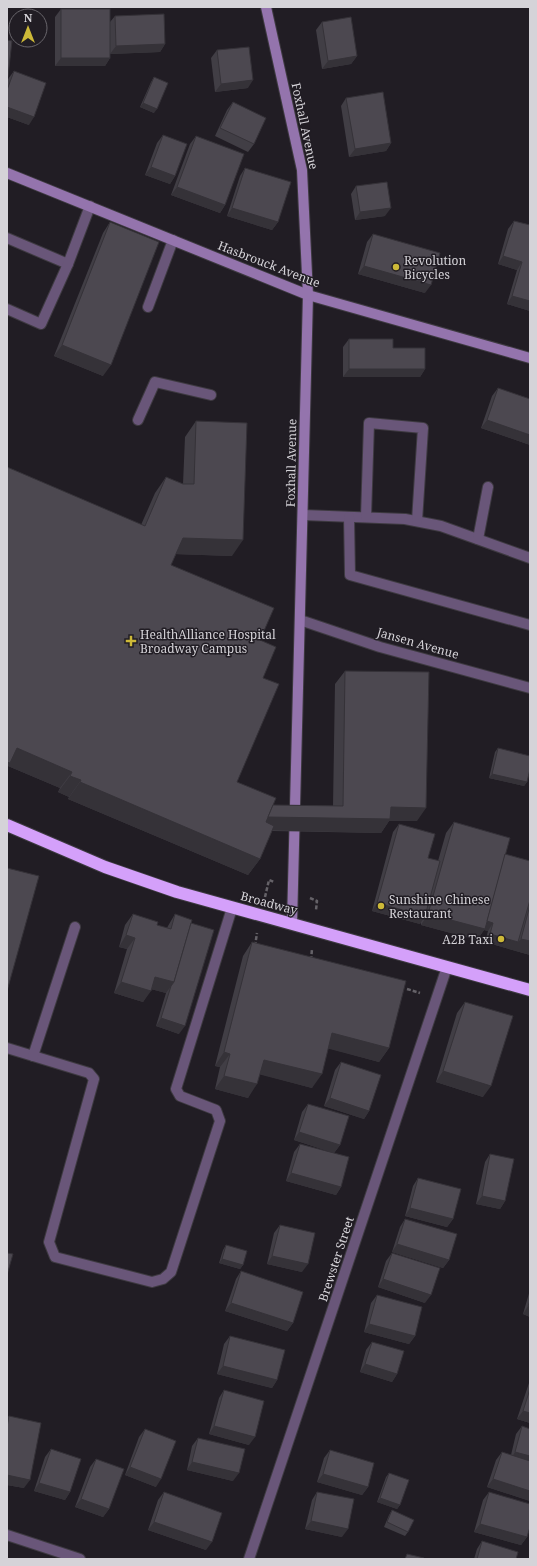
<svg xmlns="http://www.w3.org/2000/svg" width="537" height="1566" font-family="'Noto Serif',serif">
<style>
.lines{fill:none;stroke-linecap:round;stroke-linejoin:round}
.lane-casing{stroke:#3e3a41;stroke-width:12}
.street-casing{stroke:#3e3a41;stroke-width:12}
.secondary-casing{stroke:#3e3a41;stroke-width:12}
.highway-casing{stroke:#3e3a41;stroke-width:14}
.path{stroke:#656268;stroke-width:2.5;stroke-dasharray:4 2;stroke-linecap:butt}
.lane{stroke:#695679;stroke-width:10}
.street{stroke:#695679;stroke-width:10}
.secondary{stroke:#9474ad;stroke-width:10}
.highway{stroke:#d4a0fa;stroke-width:12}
.wall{fill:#413e45}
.shaded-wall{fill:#353238}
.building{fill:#4c4850;stroke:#353238}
.poi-dot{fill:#cdb938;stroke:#211d24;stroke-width:1.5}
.labels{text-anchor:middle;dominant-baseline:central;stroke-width:3;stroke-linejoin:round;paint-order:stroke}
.street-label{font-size:12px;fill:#d5d3d8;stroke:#211d24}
.poi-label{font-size:12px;fill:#d5d3d8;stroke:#211d24;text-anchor:start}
</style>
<rect width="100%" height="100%" fill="#211d24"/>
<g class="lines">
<defs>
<g id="lane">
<path d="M7 238 68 264"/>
<path d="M148 307 173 240"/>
<path d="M7 309 41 324 68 264 90 206"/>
<path d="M138 420 155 382 211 395"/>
<path d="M303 515 405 519 441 526 530 558"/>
<path d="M349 517 350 575 530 625"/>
<path d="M366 517 369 423 423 428 417 521"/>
<path d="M478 539 488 487"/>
<path d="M7 1048 89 1073 94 1079 49 1242 55 1257 152 1282 163 1279 171 1272 220 1121 216 1110 180 1096 176 1089 232 908"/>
<path d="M33 1056 75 927"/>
</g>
<g id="street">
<path d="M300 620 380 647 530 688"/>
<path d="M7 1535 80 1559"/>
<path d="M249 1559 447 967"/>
</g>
<g id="secondary">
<path d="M266 7 302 170 308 295 292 924"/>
<path d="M7 173 308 295 530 358"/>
</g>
<path id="highway" d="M7 825 105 867 177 892 530 990"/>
</defs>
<use href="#lane" class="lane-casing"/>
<use href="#street" class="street-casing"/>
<use href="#secondary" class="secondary-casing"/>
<use href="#highway" class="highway-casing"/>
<g class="path">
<path d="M265 897 269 880 274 882"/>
<path d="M310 898 317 901 316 910"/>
<path d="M255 946 257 933"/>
<path d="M311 960 312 949"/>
<path d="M407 989 420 993"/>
</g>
<use href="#lane" class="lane"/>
<use href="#street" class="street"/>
<use href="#secondary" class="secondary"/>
<use href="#highway" class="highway"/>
</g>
<g class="wall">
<path d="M61 9 110 22 115 16 165 44 160 52 110 54V58L105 66H55V17Z"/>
<path d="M322 22 357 56 351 64 322 69 316 30Z"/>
<path d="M7 40V82L8 79 14 71 29 125 7 117Z"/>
<path d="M217 50 248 88 215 92 211 58Z"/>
<path d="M154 77V113L140 107 151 82Z"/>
<path d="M346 98 391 143 386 151 349 157 341 106Z"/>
<path d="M233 102 254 144 248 152 215 136 227 110Z"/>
<path d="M163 135 175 176 170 184 145 175 157 143Z"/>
<path d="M196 136 225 205 220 213 171 195 190 144Z"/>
<path d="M245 168 278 222 272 230 227 216 240 176Z"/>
<path d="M356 186 385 216 355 220 351 194Z"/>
<path d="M514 221 530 225V311L507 304 517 270 498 264 508 229Z"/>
<path d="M110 222 103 376 54 356 103 233Z"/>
<path d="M373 234 425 293 358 274 367 242Z"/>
<path d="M349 339 393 348 425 369 420 377H343V347Z"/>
<path d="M498 388 530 399V445L481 428 492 396Z"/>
<path d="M196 421 232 556 176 554 171 565 260 640 263 678 237 782 273 805 333 806 335 684 345 671 417 821H389L381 833 272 831 260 859 248 875 68 799 69 797 58 792 60 788 8 766 7 768V467L141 525 155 493 166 477 183 484 185 437Z"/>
<path d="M498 748 527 782 524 786 489 778 495 752Z"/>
<path d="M454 822 505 854 530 861V955L485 942 488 931 484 930 477 940 421 925V922L420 924 372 911 393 832 399 824 428 858 438 861 446 833Z"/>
<path d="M133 914 157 925 167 928 168 926 175 914 191 923 179 1034 156 1026 166 993 151 989 143 1002 114 993 127 949 119 947 125 925Z"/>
<path d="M252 942 389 1048 379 1062 328 1048 312 1088 260 1074 248 1098 215 1089 220 1067 215 1066 243 956Z"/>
<path d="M465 1002 483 1097 436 1082 457 1013Z"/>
<path d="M341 1062 369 1111 364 1119 324 1106 335 1070Z"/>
<path d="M308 1104 340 1145 334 1153 294 1140 302 1112Z"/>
<path d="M300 1144 341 1187 336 1195 286 1181 294 1152Z"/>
<path d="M490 1154 505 1201 500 1209 476 1204 485 1162Z"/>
<path d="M418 1178 453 1219 447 1227 405 1216 413 1186Z"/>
<path d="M405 1219 449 1260 443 1268 392 1252 400 1227Z"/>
<path d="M280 1225 302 1272 267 1264 274 1233Z"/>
<path d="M226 1245 243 1265 240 1269 219 1263 223 1250Z"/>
<path d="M392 1253 425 1303 378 1287 386 1261Z"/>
<path d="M241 1271 293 1323 287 1331 225 1311 236 1279Z"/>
<path d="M530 1290V1317L523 1314Z"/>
<path d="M377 1295 415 1336 409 1344 364 1332 371 1303Z"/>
<path d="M230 1336 277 1380 272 1388 217 1374 224 1344Z"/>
<path d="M372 1342 397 1374 392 1382 360 1372 366 1350Z"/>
<path d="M530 1380V1423L517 1419Z"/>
<path d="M224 1390 249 1445 209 1434 219 1398Z"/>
<path d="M9 1416 24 1488 7 1485V1419Z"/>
<path d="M522 1426 530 1429V1501L487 1487 496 1460 502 1452 511 1455 516 1434Z"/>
<path d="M145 1429 156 1487 125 1475 139 1437Z"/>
<path d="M198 1438 233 1481 187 1470 192 1446Z"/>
<path d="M51 1449 70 1492 65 1500 34 1491 45 1457Z"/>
<path d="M330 1450 368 1487 362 1495 317 1482 324 1458Z"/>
<path d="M96 1459 109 1509 103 1517 75 1507 90 1467Z"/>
<path d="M389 1473 400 1505 397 1509 377 1502 386 1477Z"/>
<path d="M164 1492 206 1550 148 1530 158 1500Z"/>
<path d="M317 1492 342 1537 305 1529 312 1500Z"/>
<path d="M489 1492 527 1537 521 1545 474 1532 483 1500Z"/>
<path d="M392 1510 408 1532 405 1536 384 1527 389 1515Z"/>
<path d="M482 1541 516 1559H474L477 1549Z"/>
</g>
<g class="shaded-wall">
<path d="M165 44 160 52 110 54 116 46Z"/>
<path d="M357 56 351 64 322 69 328 61Z"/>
<path d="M61 58H110L105 66H55Z"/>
<path d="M253 80 248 88 215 92 221 84Z"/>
<path d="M143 103 157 109 154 113 140 107Z"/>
<path d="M7 107 34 117 29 125 7 117Z"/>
<path d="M391 143 386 151 349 157 355 149Z"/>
<path d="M151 167 175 176 170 184 145 175Z"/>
<path d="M177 187 225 205 220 213 171 195Z"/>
<path d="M232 208 278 222 272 230 227 216Z"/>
<path d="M391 208 385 216 355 220 360 212Z"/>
<path d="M503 256 522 262 517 270 498 264Z"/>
<path d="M364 266 431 285 425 293 358 274Z"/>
<path d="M512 296 530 301V311L507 304Z"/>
<path d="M62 345 111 365 103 376 54 356Z"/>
<path d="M349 369H425L420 377H343Z"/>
<path d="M487 420 530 435V445L481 428Z"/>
<path d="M183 538 243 540 232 556 171 554Z"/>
<path d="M17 748 72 772 60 788 8 766 7 768V762Z"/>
<path d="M492 774 527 782 524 786 489 778Z"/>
<path d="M70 776 81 780 69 797 58 792Z"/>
<path d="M80 782 260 859 248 875 68 799Z"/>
<path d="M391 807 426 808 417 821H389L381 833 258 830 267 817Z"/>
<path d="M377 903 425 916 420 924 372 911Z"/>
<path d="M428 914 486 921 493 923 488 931 484 930 477 940 421 925Z"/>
<path d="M490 934 518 942 521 939 530 941V955L485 942Z"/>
<path d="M126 935 135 938 127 949 119 947Z"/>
<path d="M155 977 174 982 166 993 147 988Z"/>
<path d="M121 982 151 991 143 1002 114 993Z"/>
<path d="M161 1018 185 1026 179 1034 156 1026Z"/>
<path d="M332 1033 389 1048 379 1062 322 1047Z"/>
<path d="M224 1052 230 1054 220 1067 215 1066Z"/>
<path d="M264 1060 322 1074 312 1088 254 1073Z"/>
<path d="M443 1071 491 1086 483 1097 436 1082Z"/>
<path d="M224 1076 257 1084 248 1098 215 1089Z"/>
<path d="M330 1098 369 1111 364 1119 324 1106Z"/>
<path d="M299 1132 340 1145 334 1153 294 1140Z"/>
<path d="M291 1173 341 1187 336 1195 286 1181Z"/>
<path d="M482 1196 505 1201 500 1209 476 1204Z"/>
<path d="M410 1208 453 1219 447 1227 405 1216Z"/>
<path d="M397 1244 449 1260 443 1268 392 1252Z"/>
<path d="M272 1256 308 1264 302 1272 267 1264Z"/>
<path d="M222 1259 243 1265 240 1269 219 1263Z"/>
<path d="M383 1279 431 1295 425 1303 378 1287Z"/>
<path d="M231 1303 293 1323 287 1331 225 1311Z"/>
<path d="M528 1306 530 1307V1317L523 1314Z"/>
<path d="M369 1324 415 1336 409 1344 364 1332Z"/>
<path d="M365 1364 397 1374 392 1382 360 1372Z"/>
<path d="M223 1366 277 1380 272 1388 217 1374Z"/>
<path d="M523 1411 530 1413V1423L517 1419Z"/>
<path d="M214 1426 255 1437 249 1445 209 1434Z"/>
<path d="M515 1452 530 1456V1465L510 1460Z"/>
<path d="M192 1462 239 1473 233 1481 187 1470Z"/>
<path d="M130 1467 161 1479 156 1487 125 1475Z"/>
<path d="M323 1474 368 1487 362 1495 317 1482Z"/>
<path d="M7 1475 30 1480 24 1488 7 1485Z"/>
<path d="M493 1479 530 1491V1501L487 1487Z"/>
<path d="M39 1483 70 1492 65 1500 34 1491Z"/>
<path d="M380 1498 400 1505 397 1509 377 1502Z"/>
<path d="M81 1499 109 1509 103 1517 75 1507Z"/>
<path d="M311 1521 348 1529 342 1537 305 1529Z"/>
<path d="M154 1522 212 1542 206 1550 148 1530Z"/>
<path d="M480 1524 527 1537 521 1545 474 1532Z"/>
</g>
<g class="building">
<rect x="61" y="9" width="49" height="49"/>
<path d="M164 14 165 44 116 46 115 16Z"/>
<path d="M351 17 357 56 328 61 322 22Z"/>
<path d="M7 40 12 41 7 85Z"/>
<path d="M249 47 253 80 221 84 217 50Z"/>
<path d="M14 71 46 83 34 117 7 107V90Z"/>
<path d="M154 77 168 83 157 109 143 103Z"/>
<path d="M383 92 391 143 355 149 346 98Z"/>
<path d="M233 102 266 118 254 144 220 128Z"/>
<path d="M163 135 187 144 175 176 151 167Z"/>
<path d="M196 136 244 154 225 205 177 187Z"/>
<path d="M245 168 291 182 278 222 232 208Z"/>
<path d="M387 182 391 208 360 212 356 186Z"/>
<path d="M514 221 530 225V301L512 296 522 262 503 256Z"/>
<path d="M110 222 159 242 111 365 62 345Z"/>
<path d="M373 234 440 253 431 285 364 266Z"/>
<path d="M349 339H393V348H425V369H349Z"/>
<path d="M498 388 530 399V435L487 420Z"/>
<path d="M196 421 247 423 243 540 183 538 171 565 274 608 260 640 276 647 263 678 279 684 237 782 276 798 266 822 274 826 260 859 80 782 81 780 70 776 72 772 17 748 10 763 7 762V467L145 526 166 477 183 484H194Z"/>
<path d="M345 671 429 672 426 808 391 807 390 819 268 817 273 805 343 806Z"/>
<path d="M498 748 530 756V769L527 782 492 774Z"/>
<path d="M454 822 510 838 485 929 428 914Z"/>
<path d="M399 824 435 834 428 858 440 861 425 916 377 903Z"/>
<path d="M505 854 530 861V900L518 942 490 934 493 923 487 921Z"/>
<path d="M7 868 39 876 7 991Z"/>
<path d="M530 905V941L521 939Z"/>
<path d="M133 914 158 922 157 925 171 929 175 914 192 920 174 982 155 977 151 991 121 982 135 938 126 935Z"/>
<path d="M191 923 214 930 185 1026 161 1018 171 986 174 982Z"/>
<path d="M252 942 406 981 389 1048 332 1033 322 1074 264 1060 257 1084 224 1076 230 1054 224 1052Z"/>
<path d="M465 1002 513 1016 491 1086 443 1071Z"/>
<path d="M341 1062 381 1075 369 1111 330 1098Z"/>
<path d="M308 1104 349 1116 340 1145 299 1132Z"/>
<path d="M300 1144 349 1157 341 1187 291 1173Z"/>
<path d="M490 1154 514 1159 505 1201 482 1196Z"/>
<path d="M418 1178 461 1189 453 1219 410 1208Z"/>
<path d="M405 1219 457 1234 449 1260 397 1244Z"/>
<path d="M280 1225 315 1233 308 1264 272 1256Z"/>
<path d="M226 1245 247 1251 243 1265 222 1259Z"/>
<path d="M7 1253 13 1254 7 1275Z"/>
<path d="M392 1253 440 1268 431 1295 383 1279Z"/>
<path d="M241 1271 303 1292 293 1323 231 1303Z"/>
<path d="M377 1295 422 1307 415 1336 369 1324Z"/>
<path d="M530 1301V1307L528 1306Z"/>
<path d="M230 1336 285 1350 277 1380 223 1366Z"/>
<path d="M372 1342 404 1351 397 1374 365 1364Z"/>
<path d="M530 1389V1413L523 1411Z"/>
<path d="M224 1390 264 1401 255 1437 214 1426Z"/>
<path d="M9 1416 41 1423 30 1480 7 1475V1427Z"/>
<path d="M522 1426 530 1429V1456L515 1452Z"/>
<path d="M145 1429 176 1441 161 1479 130 1467Z"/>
<path d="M198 1438 245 1449 239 1473 192 1462Z"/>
<path d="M51 1449 81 1459 70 1492 39 1483Z"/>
<path d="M330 1450 374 1463 368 1487 323 1474Z"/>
<path d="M502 1452 530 1461V1491L493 1479Z"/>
<path d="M96 1459 124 1469 109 1509 81 1499Z"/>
<path d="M389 1473 409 1480 400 1505 380 1498Z"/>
<path d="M164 1492 222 1513 212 1542 154 1522Z"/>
<path d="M317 1492 354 1499 348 1529 311 1521Z"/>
<path d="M489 1492 530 1504V1527L527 1537 480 1524Z"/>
<path d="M392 1510 414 1520 408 1532 387 1522Z"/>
<path d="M482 1541 518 1552 516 1559H477Z"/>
<path d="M407 1554 424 1558V1559H405Z"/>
</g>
<g class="poi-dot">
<circle cx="396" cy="267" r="4"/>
<path d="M129 635h4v4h4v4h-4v4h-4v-4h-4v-4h4z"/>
<circle cx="381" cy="906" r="4"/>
<circle cx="501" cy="939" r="4"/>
</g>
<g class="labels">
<g class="street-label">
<text transform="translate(305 126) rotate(78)">Foxhall Avenue</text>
<text transform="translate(269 264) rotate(21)">Hasbrouck Avenue</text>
<text transform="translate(291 463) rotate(-89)">Foxhall Avenue</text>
<text transform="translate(418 643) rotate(16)">Jansen Avenue</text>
<text transform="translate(269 903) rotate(15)">Broadway</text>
<text transform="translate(336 1259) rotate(-72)">Brewster Street</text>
</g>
<g class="poi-label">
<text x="404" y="260">Revolution<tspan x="404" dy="14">Bicycles</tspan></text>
<text x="140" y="634">HealthAlliance Hospital<tspan x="140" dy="14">Broadway Campus</tspan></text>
<text x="389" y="899">Sunshine Chinese<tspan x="389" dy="14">Restaurant</tspan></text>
<text x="493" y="939" text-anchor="end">A2B Taxi</text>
</g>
</g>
<rect width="537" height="1566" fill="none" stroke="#d5d3d8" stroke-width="16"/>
<g transform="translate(28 28)"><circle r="19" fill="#211d24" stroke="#69666c"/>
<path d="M0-3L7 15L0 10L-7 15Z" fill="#cdb938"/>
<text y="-6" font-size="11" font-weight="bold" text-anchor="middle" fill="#d5d3d8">N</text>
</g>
</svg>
